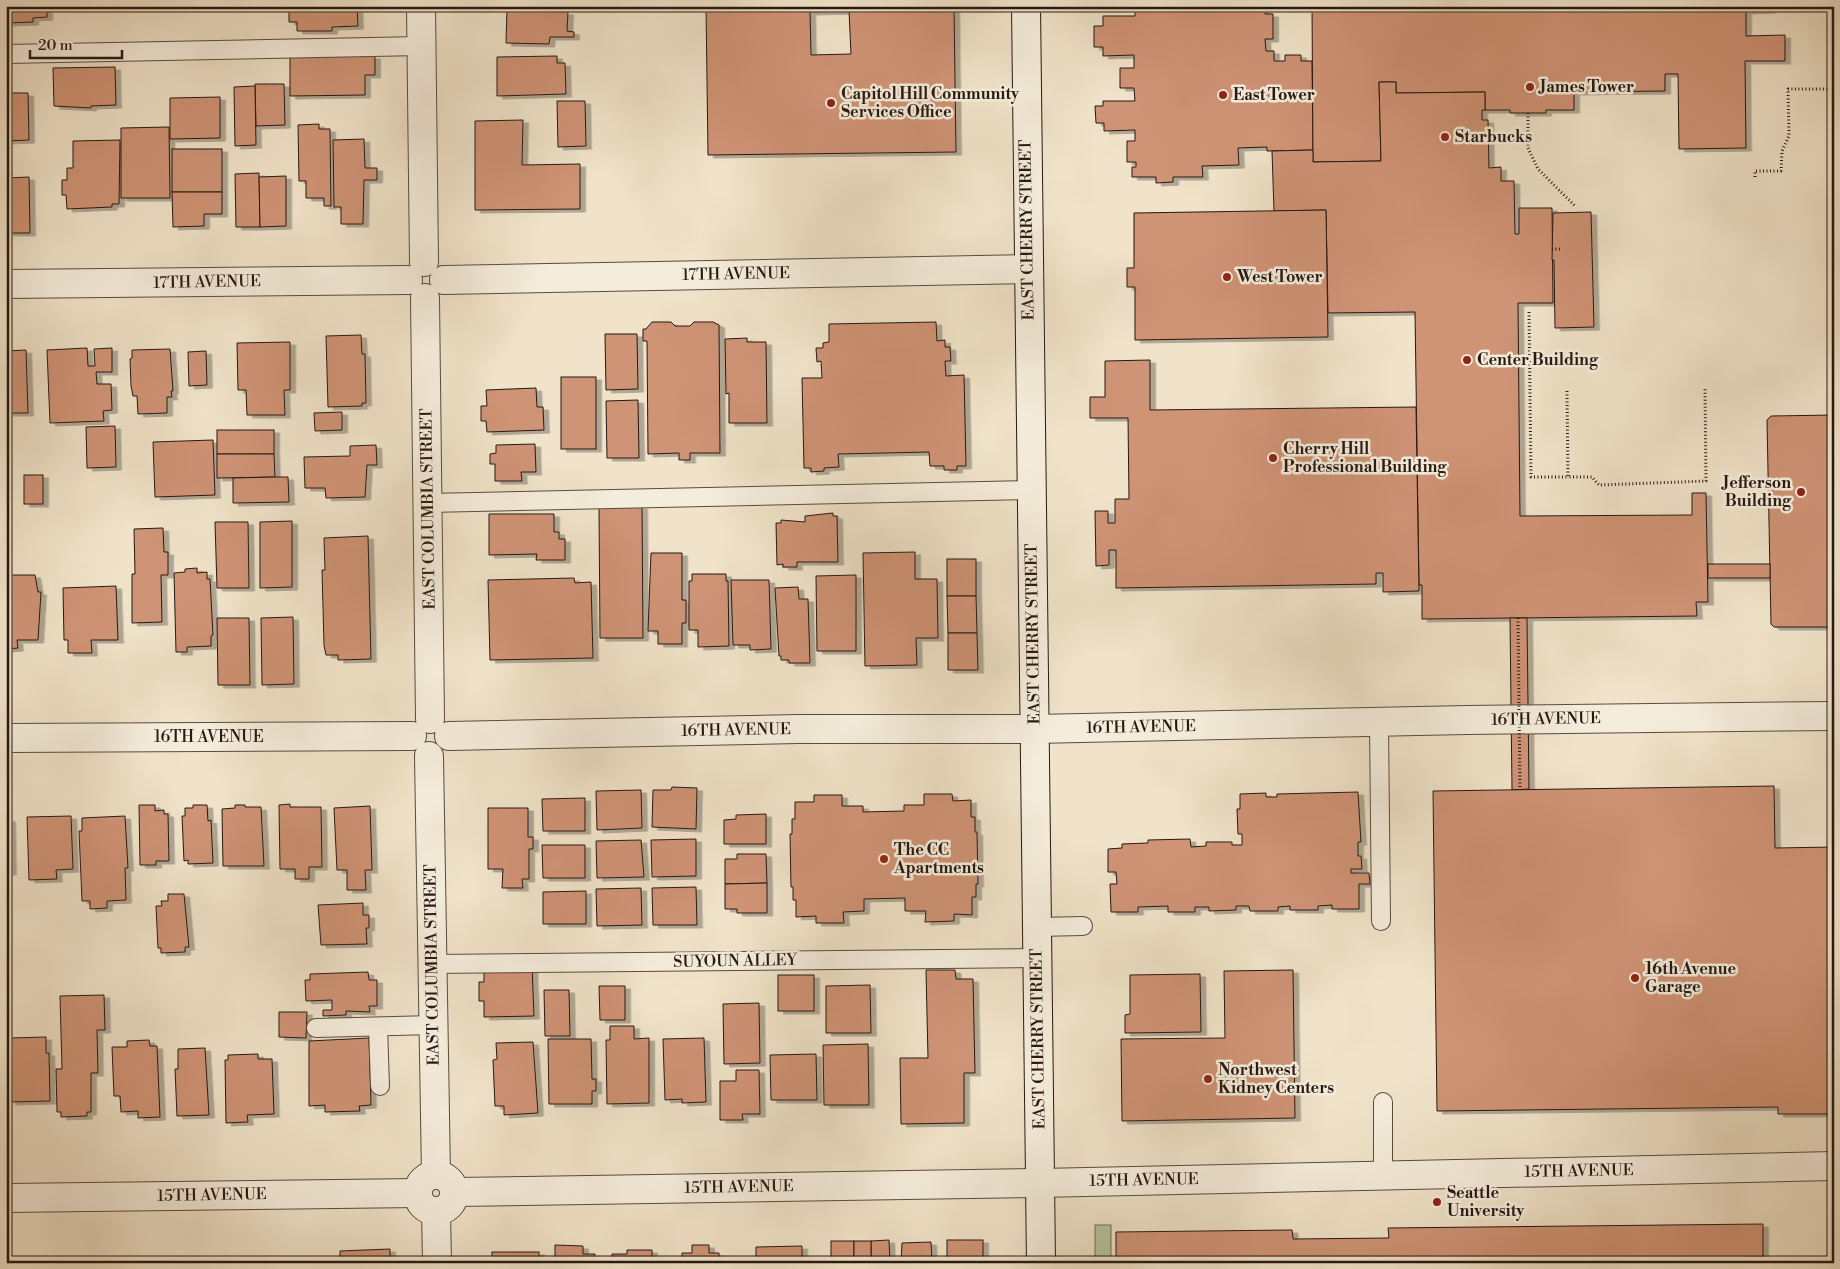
<svg xmlns="http://www.w3.org/2000/svg" width="1840" height="1269" font-family="'Libre Bodoni',serif">
<style>
.green{fill:#b6c499;stroke:#6e6e56}
.building{fill:#cf9375;stroke:#271812;fill-rule:evenodd;filter:url(#shadow)}
.lines{fill:none;stroke-linecap:round;stroke-linejoin:round}
.lane-casing{stroke:#594b40;stroke-width:20}
.street-casing{stroke:#594b40;stroke-width:30}
.secondary-casing{stroke:#271812;stroke-width:30}
.path{stroke:#271812;stroke-width:3;stroke-dasharray:1 2.5;stroke-linecap:butt}
.lane{stroke:#f5eddc;stroke-width:18}
.street{stroke:#f5eddc;stroke-width:28}
.secondary{stroke:#f5eddc;stroke-width:28}
.path-bridge{stroke:#271812;stroke-width:3;stroke-dasharray:1 2.5;stroke-linecap:butt}
.poi-dot{fill:#8f2418;stroke:#f5eddc;stroke-width:2}
.labels{text-anchor:middle;dominant-baseline:central;stroke-width:5;stroke-linejoin:round;paint-order:stroke}
.poi-label{font-size:16px;font-weight:bold;fill:#271812;stroke:#f5eddc;text-anchor:start}
.street-label{font-size:16px;fill:#271812;stroke:#f5eddc}
</style>
<defs>
<filter id="shadow"><feDropShadow dx="5.5" dy="3" stdDeviation="0" flood-color="#0004"/></filter>
</defs>
<rect width="100%" height="100%" fill="#f0e3c9"/>
<filter id="stains"><feTurbulence type="fractalNoise" baseFrequency=".004" numOctaves="4"/><feColorMatrix values="0 0 0 0 .2 0 0 0 0 .09 0 0 0 0 .02 0 0 0 .5 -.17"/></filter>
<radialGradient id="worn" r=".72"><stop offset=".6" stop-color="#630" stop-opacity="0"/><stop offset="1" stop-color="#630" stop-opacity=".3"/></radialGradient>
<rect class="green" x="1095" y="1225" width="16" height="38"/>
<g class="building">
<path d="M6 6H47V17L33 18V22L6 23Z"/>
<path d="M289 6H357L358 26 332 27V31H297V22H289Z"/>
<path d="M706 6H954L956 152 708 155ZM849 11 851 54 811 55 810 12Z"/>
<path d="M1135 6H1265V14H1273V39H1265L1266 51H1274V61H1285V55H1301V61H1312L1313 150 1267 151V147L1238 148 1239 165 1202 166 1203 177H1173V182L1156 183V177H1132V167H1136V162H1127V141H1135V130L1104 131V123H1096L1095 106H1103V101H1135L1134 88H1120V68H1134V55L1103 56V47H1094V26H1103V16H1135Z"/>
<path d="M1312 6H1770V10L1746 11V36L1785 35V61H1745L1746 148 1679 149 1678 74H1665V91L1574 92V110H1546V113H1510V110H1485V92L1396 93V82H1379L1381 161 1313 162Z"/>
<path d="M507 7 555 8V12H568L567 31 574 32V37H550L549 44 506 43Z"/>
<path d="M290 55 375 56V75H365V95L290 96Z"/>
<path d="M557 56V63H565L566 94 497 96V57Z"/>
<path d="M115 67 116 105 91 106V108L54 106 53 68Z"/>
<path d="M1379 82H1396V93L1485 92V110H1482V120H1488L1489 168 1501 167V181H1514L1515 234H1519V208H1552L1553 303H1518L1520 516 1692 515V493H1706L1708 602H1696L1697 616 1422 619V585H1419L1415 312 1328 313 1326 210 1274 211 1272 151 1313 150V162L1381 161Z"/>
<path d="M255 84H284L285 125 256 126Z"/>
<path d="M255 86 256 145 235 146 234 87Z"/>
<path d="M6 93H28L29 140 6 141Z"/>
<path d="M220 97V138L170 139V98Z"/>
<path d="M557 101H585L586 146 558 147Z"/>
<path d="M523 120 522 165 580 164V209L475 210V121Z"/>
<path d="M319 124V129H330L331 206H324V198H306V181H299L298 125Z"/>
<path d="M169 127 170 198H121V128Z"/>
<path d="M364 139 365 168H377V180H364L363 224H341V207H334L333 140Z"/>
<path d="M120 140 119 204H112V207L67 209 66 195H62V180H67V168H73V141Z"/>
<rect x="172" y="149" width="50" height="43"/>
<path d="M6 166 8 223H6Z"/>
<path d="M259 173 260 227H236L235 174Z"/>
<path d="M286 176V226L260 227 259 177Z"/>
<path d="M29 177 30 233H8L7 178Z"/>
<path d="M172 192H222V214H204V226L173 227Z"/>
<path d="M1326 210 1328 337 1135 340V287H1127V268H1134V213Z"/>
<path d="M1591 212 1594 327 1555 328 1554 260H1552L1553 213Z"/>
<path d="M652 322H671L675 326H690L694 322H713L719 325 720 453H690V460H679V453L648 454 647 341H643V329H646Z"/>
<path d="M936 322 937 341 945 340V347H950L951 361H945L946 376 964 375 966 466H957V470H944V466H930L929 452 838 454 839 467 824 468V471L811 472V468H804L802 378H822L821 361 817 362 816 348H823V343L829 342V324Z"/>
<path d="M605 334H637L638 389 606 390Z"/>
<path d="M361 335 362 354H365L366 403H362V406L328 407 326 336Z"/>
<path d="M747 338V342H766L767 423H729V393L726 394 725 339Z"/>
<path d="M290 342V390H284L285 415H247L246 390H238L237 343Z"/>
<path d="M6 346 7 351 26 350 28 413H6Z"/>
<path d="M87 348 88 366H95L94 349 112 348V372H96L97 384H111L112 410 103 411 104 421 50 423 47 350Z"/>
<path d="M170 349 173 391H171L172 397H167V413L138 414 137 396H133L131 386 130 359 132 358V350Z"/>
<path d="M206 351 207 385 189 386 188 352Z"/>
<path d="M1150 360V410L1416 407 1419 591 1383 592V573H1376V584L1116 588V550H1109V565L1096 566 1095 511H1108V523H1115V499H1129L1128 418H1090V397H1105V361Z"/>
<rect x="561" y="377" width="35" height="72"/>
<path d="M536 388 537 407H543L544 430 487 432 486 421H481V406H487L486 390Z"/>
<path d="M638 400 639 458H607L606 401Z"/>
<path d="M342 412V430L315 431 314 413Z"/>
<path d="M1834 415V627H1774L1771 624 1767 420 1771 416Z"/>
<path d="M115 426 116 467 87 468 86 427Z"/>
<rect x="217" y="430" width="57" height="24"/>
<path d="M213 440 215 495 155 497 153 442Z"/>
<path d="M535 444 536 472H521L522 481H495V464H490V454L496 453V445Z"/>
<path d="M376 445 377 465H367L365 497 326 498 325 488H305L304 457 350 456V446Z"/>
<path d="M217 454H274L275 477 217 478Z"/>
<rect x="24" y="475" width="19" height="29"/>
<path d="M275 477H288L289 502 233 503V478Z"/>
<path d="M642 506 643 638H600L599 507Z"/>
<path d="M833 513V516H837L838 562H797V567H783V564L777 565 776 523H781V520L805 522V516Z"/>
<path d="M489 514H554V532H559V539H565V560H536L537 554 489 555Z"/>
<path d="M292 521V587L260 588V522Z"/>
<path d="M215 522H248L249 588H217Z"/>
<path d="M163 528 164 552H168V575H161L162 622 132 623V574H135L134 529Z"/>
<path d="M368 536 371 659 338 660V655H326L324 645 322 570H325L324 538Z"/>
<path d="M915 552V579H937L938 638H916L917 665 865 666 863 553Z"/>
<path d="M651 553H682V600H686V623H682V644H658V631H648Z"/>
<rect x="947" y="559" width="29" height="37"/>
<rect x="1708" y="564" width="62" height="14"/>
<path d="M197 568V573L207 572V579H210L213 635 211 636V646L187 647V652H176L174 573 185 572V569Z"/>
<path d="M692 574H726V581H728L729 646 698 647V630H689V581H692Z"/>
<path d="M6 575H35L38 592H41L38 640H17L18 648 6 649Z"/>
<path d="M856 575V651H817L816 576Z"/>
<path d="M574 578 575 583 591 582 593 658 490 660 488 580Z"/>
<path d="M731 580H769L771 649 750 650V645H733Z"/>
<path d="M116 586 118 640H91L92 653H68V640H64L63 588Z"/>
<path d="M798 587 799 599H808L810 663H789V660H781V656H779L775 588Z"/>
<path d="M947 596H976L977 633H948Z"/>
<path d="M293 617 294 684 262 685 261 618Z"/>
<path d="M217 618H249L250 685H218Z"/>
<path d="M1510 618H1527L1529 789 1512 790Z"/>
<path d="M948 633H977L978 670H948Z"/>
<path d="M1774 786 1775 848 1834 847V1114H1778V1107L1437 1111 1433 791Z"/>
<path d="M672 787 697 788 696 829 652 827 653 790H671Z"/>
<path d="M641 790 642 828 597 830 596 791Z"/>
<path d="M1358 792 1361 842H1358V856H1361L1362 869H1351V873H1369L1370 884H1359V909H1332V905L1318 906V910H1290V906L1278 907V911H1250L1249 906H1236V910L1209 911V907H1195V912H1168V906L1138 907V912H1111L1110 884H1117L1116 872H1108V849L1122 848V844L1148 843V840L1190 839 1191 847 1206 846V842H1232V845H1242V834H1238L1237 809H1240V794L1266 793V797H1277V794Z"/>
<path d="M924 794H952L953 801 971 800V817H975V832H977L978 884H976V897H972V915L954 914V921L925 922 926 911H905V898L864 899V911L843 912 844 923H816V916L796 917V900H793V887H791L790 834H792V819H795V802H814V795H842V806H863V812L904 811V805H924Z"/>
<path d="M585 798V831H543L542 799Z"/>
<path d="M290 804V807H321L322 867H309V879H295V869H280L279 805Z"/>
<path d="M139 805H155V811L164 810V814H168L169 861H156V865H140Z"/>
<path d="M193 805H207L208 821 211 820 213 863 188 864V860L184 861 182 816H185V808H193Z"/>
<path d="M235 805H245V807H261L264 866H223L222 809 235 808Z"/>
<path d="M370 806 372 870H365L366 890H347V870H337L334 808Z"/>
<path d="M488 808H528V837H533V849H529V879H522L523 888H502L503 869H488Z"/>
<path d="M766 814V844H724V820L736 819V815Z"/>
<path d="M71 816 73 869 56 870 57 879 29 880 27 817Z"/>
<path d="M125 816 128 868H125L126 900 107 901V908L90 909V901H82L79 831H82V818Z"/>
<path d="M6 819H10L11 872H6V889Z"/>
<path d="M696 839V876L652 877 651 840Z"/>
<path d="M641 840 644 877 597 878 596 841Z"/>
<path d="M542 845H585V878H543Z"/>
<path d="M737 854H766L767 883 725 884V859H737Z"/>
<path d="M767 883V913H737V909H725V884Z"/>
<path d="M696 887 697 925H653L652 888Z"/>
<path d="M641 888 642 925 597 926 596 889Z"/>
<path d="M586 891V924H543V892Z"/>
<path d="M168 894H184L189 947H185V952L161 953V948H158L156 906H162L161 901H168Z"/>
<path d="M363 903V915H369V928H366L367 944 321 945 318 905Z"/>
<path d="M532 965 534 1016 484 1017V1001H479V982H484V966Z"/>
<path d="M926 970H955L956 979H973L975 1073H964V1123L901 1124 900 1058H928Z"/>
<path d="M1293 970 1295 1118 1122 1121 1121 1039 1225 1038 1224 971Z"/>
<path d="M368 972 369 980H377V1006H369L370 1012 346 1011V1015L323 1016V1010H332V1000L306 1001 305 980H310V974Z"/>
<path d="M1200 974 1201 1032 1125 1033V1015L1130 1014V975Z"/>
<rect x="778" y="975" width="36" height="36"/>
<path d="M870 985 871 1033H826V986Z"/>
<path d="M599 986H625V1020H600Z"/>
<path d="M544 990H569L570 1036H545Z"/>
<path d="M104 995 105 1030H97L98 1073H91V1112H87V1116L61 1117V1112H57L56 1069H62L60 996Z"/>
<path d="M759 1003 760 1063 724 1064 723 1004Z"/>
<path d="M279 1012H307L306 1038 279 1037Z"/>
<path d="M610 1026H634V1039L649 1038V1103L607 1104 606 1040H610Z"/>
<path d="M46 1037V1053H49L50 1101 10 1102 9 1038Z"/>
<path d="M369 1038 371 1105 359 1106 360 1111 325 1112V1105L309 1106V1041Z"/>
<path d="M704 1038 706 1102 682 1103V1099L665 1100 663 1039Z"/>
<path d="M548 1039H591L592 1079H596V1091H592V1104H549Z"/>
<path d="M149 1040 150 1046H157L160 1117 138 1118V1111L121 1112 120 1096H114L112 1047H127V1041Z"/>
<path d="M533 1042 538 1113 504 1115V1106H495L493 1060 497 1059 496 1043Z"/>
<path d="M868 1044 869 1105H824L823 1045Z"/>
<path d="M205 1048 209 1115 177 1116 175 1069H178V1049Z"/>
<path d="M258 1054V1059H272L274 1114 247 1115 248 1122 226 1123 225 1060H228V1055Z"/>
<path d="M816 1054 817 1100H771L770 1055Z"/>
<path d="M736 1070H759L760 1114H742L743 1120H720V1081H736Z"/>
<path d="M1763 1224V1257H1743V1263H1116V1232L1292 1230 1293 1239 1389 1238 1388 1228Z"/>
<path d="M889 1240 890 1263H871V1241Z"/>
<rect x="947" y="1240" width="36" height="23"/>
<rect x="831" y="1241" width="23" height="22"/>
<rect x="854" y="1241" width="17" height="22"/>
<path d="M931 1242 932 1263H901L902 1243Z"/>
<path d="M555 1245 583 1246V1254H595L594 1263H555Z"/>
<path d="M692 1245H709V1253H719V1263H682V1253H692Z"/>
<path d="M802 1246V1263H756V1247Z"/>
<path d="M390 1249V1263H340V1251Z"/>
<path d="M627 1250H652V1263H612V1254H627Z"/>
<rect x="492" y="1252" width="47" height="11"/>
</g>
<g class="lines">
<defs>
<g id="lane">
<path d="M6 54 422 46"/>
<path d="M427 503 1031 490"/>
<path d="M1379 722 1381 921"/>
<path d="M1036 927 1083 926"/>
<path d="M432 964 1037 958"/>
<path d="M378 1027 380 1086"/>
<path d="M316 1028 433 1025"/>
<path d="M1383 1102V1175"/>
</g>
<g id="street">
<path d="M421 6 424 262"/>
<path d="M444 280 1028 269"/>
<path d="M6 284 408 280"/>
<path d="M425 298 430 719"/>
<path d="M449 736 798 729H1034L1467 720 1834 716"/>
<path d="M6 738 412 736"/>
<path d="M429 756 436 1175"/>
<circle cx="436" cy="1193" r="18"/>
<path d="M454 1192 1040 1183 1834 1166"/>
<path d="M6 1198 418 1193"/>
<path d="M436 1212 437 1263"/>
</g>
<path id="secondary" d="M1026 6 1041 1263"/>
</defs>
<use href="#lane" class="lane-casing"/>
<use href="#street" class="street-casing"/>
<use href="#secondary" class="secondary-casing"/>
<g class="path">
<path d="M1528 113V148L1538 169 1576 207"/>
<path d="M1755 177V171H1781L1782 151 1789 136 1788 89H1834"/>
<path d="M1552 249H1562"/>
<path d="M1529 312 1531 477H1568"/>
<path d="M1567 391 1568 477H1592L1599 485 1706 481 1705 389"/>
</g>
<use href="#lane" class="lane"/>
<use href="#street" class="street"/>
<use href="#secondary" class="secondary"/>
<path class="path-bridge" d="M1518 618 1520 789"/>
</g>
<g class="poi-dot">
<circle cx="1530" cy="87" r="5"/>
<circle cx="1223" cy="95" r="5"/>
<circle cx="831" cy="103" r="5"/>
<circle cx="1445" cy="137" r="5"/>
<circle cx="1227" cy="277" r="5"/>
<circle cx="1467" cy="360" r="5"/>
<circle cx="1273" cy="458" r="5"/>
<circle cx="1801" cy="492" r="5"/>
<circle cx="884" cy="859" r="5"/>
<circle cx="1635" cy="978" r="5"/>
<circle cx="1208" cy="1079" r="5"/>
<circle cx="1437" cy="1202" r="5"/>
</g>
<g class="labels">
<g class="poi-label">
<text x="1540" y="87">James Tower</text>
<text x="841" y="94">Capitol Hill Community<tspan x="841" dy="18">Services Office</tspan></text>
<text x="1233" y="95">East Tower</text>
<text x="1455" y="137">Starbucks</text>
<text x="1237" y="277">West Tower</text>
<text x="1477" y="360">Center Building</text>
<text x="1283" y="449">Cherry Hill<tspan x="1283" dy="18">Professional Building</tspan></text>
<text x="1791" y="483" text-anchor="end">Jefferson<tspan x="1791" dy="18">Building</tspan></text>
<text x="894" y="850">The CC<tspan x="894" dy="18">Apartments</tspan></text>
<text x="1645" y="969">16th Avenue<tspan x="1645" dy="18">Garage</tspan></text>
<text x="1218" y="1070">Northwest<tspan x="1218" dy="18">Kidney Centers</tspan></text>
<text x="1447" y="1193">Seattle<tspan x="1447" dy="18">University</tspan></text>
</g>
<g class="street-label">
<text transform="translate(1027 230) rotate(-91)">EAST CHERRY STREET</text>
<text transform="translate(736 274) rotate(-1)">17TH AVENUE</text>
<text transform="translate(207 282) rotate(-1)">17TH AVENUE</text>
<text transform="translate(428 509) rotate(-91)">EAST COLUMBIA STREET</text>
<text transform="translate(1033 634) rotate(-91)">EAST CHERRY STREET</text>
<text transform="translate(1546 719) rotate(-1)">16TH AVENUE</text>
<text transform="translate(1141 727) rotate(-1)">16TH AVENUE</text>
<text transform="translate(736 730) rotate(-1)">16TH AVENUE</text>
<text x="209" y="737">16TH AVENUE</text>
<text transform="translate(735 961) rotate(-1)">SUYOUN ALLEY</text>
<text transform="translate(432 965) rotate(-91)">EAST COLUMBIA STREET</text>
<text transform="translate(1038 1039) rotate(-91)">EAST CHERRY STREET</text>
<text transform="translate(1579 1171) rotate(-1)">15TH AVENUE</text>
<text transform="translate(1144 1180) rotate(-1)">15TH AVENUE</text>
<text transform="translate(739 1187) rotate(-1)">15TH AVENUE</text>
<text transform="translate(212 1195) rotate(-1)">15TH AVENUE</text>
</g>
</g>
<rect width="1840" height="1269" fill="none" stroke="#f0e3c9" stroke-width="25"/>
<rect x="8" y="8" width="1825" height="1254" fill="none" stroke="#271812" stroke-width="2.5"/>
<rect x="12" y="12" width="1815" height="1244" fill="none" stroke="#271812"/>
<path d="M30 50v8h92v-8" fill="none" stroke="#271812" stroke-width="2.5"/>
<text x="38" y="50" font-size="15" fill="#271812" stroke="#f5eddc" stroke-width="4" paint-order="stroke">20 m</text>
<rect width="100%" height="100%" filter="url(#stains)"/>
<rect width="100%" height="100%" fill="url(#worn)"/>
</svg>
